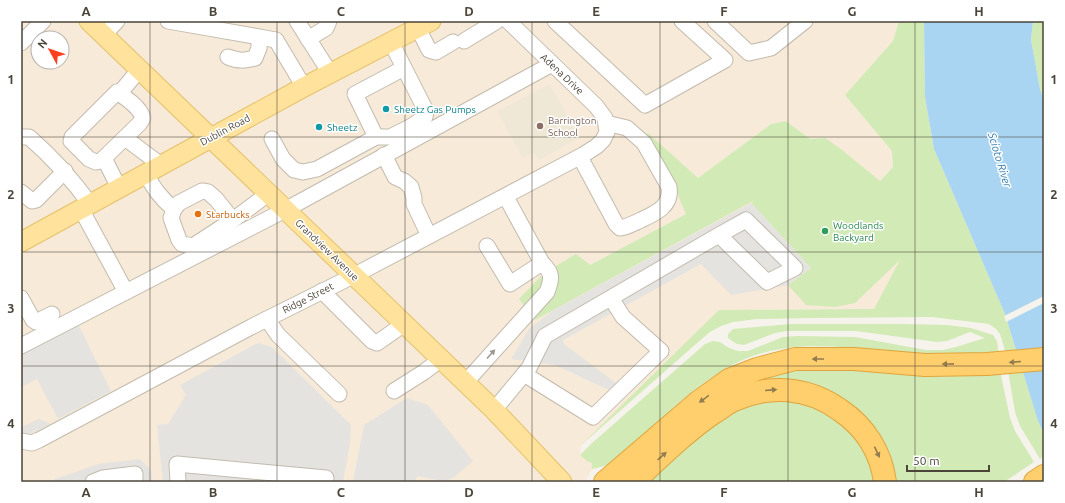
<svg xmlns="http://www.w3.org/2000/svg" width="1065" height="503" font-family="Ubuntu,sans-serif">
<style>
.commercial{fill:#f7ead8;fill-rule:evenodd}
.education{fill:#efe8d6}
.green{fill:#d2eab5}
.parking{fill:#e5e3e0}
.water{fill:#a9d4f2}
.pier{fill:#f6f3ec}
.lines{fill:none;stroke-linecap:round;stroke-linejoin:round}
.minor-casing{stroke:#c2bbae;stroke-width:17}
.major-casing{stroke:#e6c16a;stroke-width:21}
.highway-casing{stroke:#e0a43c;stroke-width:24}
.minor{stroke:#fff;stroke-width:15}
.major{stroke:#ffe39c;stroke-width:19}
.highway{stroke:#ffcf6e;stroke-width:22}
.oneway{fill:#9c9892}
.oneway2{fill:#937c4e}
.grid{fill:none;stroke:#4b4439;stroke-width:1;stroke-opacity:0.55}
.culture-dot{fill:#0f9aa8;stroke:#fff;stroke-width:1.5}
.education-dot{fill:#8d6e63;stroke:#fff;stroke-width:1.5}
.food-dot{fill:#e8710a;stroke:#fff;stroke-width:1.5}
.leisure-dot{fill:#2e9e5b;stroke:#fff;stroke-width:1.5}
.labels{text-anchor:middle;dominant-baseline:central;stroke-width:3;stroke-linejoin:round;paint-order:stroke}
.street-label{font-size:10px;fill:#4b4439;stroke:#fff}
.culture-label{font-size:10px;fill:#0d838f;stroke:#fff;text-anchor:start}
.education-label{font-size:10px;fill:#785e54;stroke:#fff;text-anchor:start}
.food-label{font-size:10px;fill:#c56008;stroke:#fff;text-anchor:start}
.leisure-label{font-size:10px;fill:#27864d;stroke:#fff;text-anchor:start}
.water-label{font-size:11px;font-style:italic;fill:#2e7ab2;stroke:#fff}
.neatline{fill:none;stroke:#4b4439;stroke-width:1.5}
.grid-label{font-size:13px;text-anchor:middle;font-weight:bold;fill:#4b4439}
</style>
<rect width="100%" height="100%" fill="#f6f3ec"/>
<path class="commercial" d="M21 21H899L893 41 845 95 892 151 893 167 879 181 841 149 825 138 810 139 786 121 771 124 698 178 664 164 686 214 590 265 520 299 535 320 753 200 755 203 812 168 901 259 874 309 719 310 581 446 580 455 592 463V469L585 482H21ZM38 38H62V62H38Z"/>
<path class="education" d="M550 84 579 138 539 160 534 152 523 158 497 111Z"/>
<g class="green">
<path d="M899 21H924L925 97 934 149 1005 314 1038 421 1044 434V456L1040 459 1020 426 1015 412 1004 347 1000 334 996 329 989 324 932 317 810 318 757 319 733 322 721 326 710 332 696 344 580 446 719 310 874 309 900 260 855 303 835 307 806 305 788 285 811 268 751 203 753 202V201L535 320 519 299 543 274 576 254 590 265 686 214 664 164 645 137 648 133 698 178 771 124 786 121 810 139 825 138 841 149 880 181 893 167 892 151 845 95 893 41Z"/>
<path d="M1033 21H1044V102L1040 89 1031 40Z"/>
<path d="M791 324H904L947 325 971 328 993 335 997 341 999 355C978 356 957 358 936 357 866 352 790 330 725 369 681 395 648 433 609 465L592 469V463L587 461 580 455 591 444 705 344 713 341 720 342 729 348 738 351H748L783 337 797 336 855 337 926 350H943L956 347 985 338 970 332 947 341 937 342 856 331H787L775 333 744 345 737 344 728 338V334L733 329Z"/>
<path d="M805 369 1000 371 1010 418 1015 431 1034 462 1004 482H891L852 410 730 392C757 380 776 374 805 369Z"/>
<path d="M772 398 822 407 860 439 876 482H645L698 434 740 406Z"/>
</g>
<g class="parking">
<path d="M751 203 811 268 788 285 731 295 701 264 563 340 564 344 620 386 613 392 555 365 511 359 529 329 552 311Z"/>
<path d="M77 322 111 391 58 419 37 379 21 387V351Z"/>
<path d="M258 343 272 347 351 425 350 443 343 482H163L157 425 168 424 186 395 180 385Z"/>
<path d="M407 398 428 405 473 461 453 478 444 481 417 476 415 482H353L364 425Z"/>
<path d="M39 419 51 424 21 438V427Z"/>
<path d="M140 459 151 470 152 482H53L55 479 98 464Z"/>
</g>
<path class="water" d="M924 21H1033L1031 40 1040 89 1044 102V434L1038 421 1005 314 934 149 925 97Z"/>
<path class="pier" d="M1044 296V303L1006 322 1004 316Z"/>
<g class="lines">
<defs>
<g id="minor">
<path d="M168 21 276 40 304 87"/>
<path d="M297 21 330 73"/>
<path d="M555 21 645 105 725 60 682 21"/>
<path d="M715 21 749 53 771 48 805 21"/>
<path d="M418 28 429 50 436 52 453 42"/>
<path d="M104 35 117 21"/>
<path d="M308 39 326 28 329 21"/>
<path d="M464 41 497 21"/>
<path d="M391 42 426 111 425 117 412 126 415 135"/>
<path d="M21 43 43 21"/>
<path d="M228 57C238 61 245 61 255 58L259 48V37"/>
<path d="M117 92C126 98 140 107 143 118L139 124 104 158 101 161 96 162 89 159 71 141 72 137Z"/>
<path d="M119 94 139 70"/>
<path d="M21 137H29C52 157 72 179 90 204"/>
<path d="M376 137 355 94 404 68"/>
<path d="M125 138 161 165"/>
<path d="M272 139 283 159 294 170 303 172 317 169 376 137H390L412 126"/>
<path d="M384 155 395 177 404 181 411 187 414 198V204L429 236"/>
<path d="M580 157 616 224 620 228C628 227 634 223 641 220 656 213 672 206 669 187L644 143 627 128 606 123"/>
<path d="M104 158 119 188"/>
<path d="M145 173C154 188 160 198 174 209"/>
<path d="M21 192 32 201 36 200 65 171"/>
<path d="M81 209 126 292"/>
<path d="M233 220 193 246 182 244 179 240 171 218 174 209 179 203 202 191 208 192 216 199 233 220 268 194"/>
<path d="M487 246 510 284 542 263"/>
<path d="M322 291 372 341 377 343 404 324"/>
<path d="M21 298 33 320 36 322 52 314"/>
<path d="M267 319 278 335 339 394"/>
<path d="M21 346 285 210 552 64"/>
<path d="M524 374 593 417 661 351 623 317 611 298"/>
<path d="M465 383 547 292C552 279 553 273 542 263L506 197"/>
<path d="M394 391 424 372 441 359"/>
<path d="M494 410 529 368 545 336 719 235 746 220 795 268 767 282 719 235"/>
<path d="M21 441 32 443 39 440 251 327 353 276 583 155 597 146 603 140 607 132 605 118 596 106 508 21"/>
<path d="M93 482 103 478 135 474V482"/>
<path d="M178 482 177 464 326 478 325 482"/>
</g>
<g id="major">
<path d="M89 21 494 410 562 482"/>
<path d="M21 242 304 87 431 21"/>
</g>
<g id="highway">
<path d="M605 482 697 403 729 380 757 369 795 359H854L925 365 987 364 1044 359"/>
<path d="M633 482C659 458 684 433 713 413 720 409 727 403 734 400 770 384 808 387 840 410 865 427 881 452 885 482"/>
<path d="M1035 482 1044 476"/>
</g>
</defs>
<use href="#minor" class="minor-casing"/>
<use href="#major" class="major-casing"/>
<use href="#highway" class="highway-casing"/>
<use href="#minor" class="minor"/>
<use href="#major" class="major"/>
<use href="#highway" class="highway"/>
</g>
<defs><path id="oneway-solid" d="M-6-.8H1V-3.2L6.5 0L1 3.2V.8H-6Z"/></defs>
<use class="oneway" href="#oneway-solid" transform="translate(491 354) rotate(-48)"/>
<g class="oneway2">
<use href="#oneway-solid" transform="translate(818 359) rotate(180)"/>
<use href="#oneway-solid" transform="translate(1015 362) rotate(175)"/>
<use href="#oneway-solid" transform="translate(948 364) rotate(179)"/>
<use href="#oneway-solid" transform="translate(771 390) rotate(-5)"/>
<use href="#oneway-solid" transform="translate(704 399) rotate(144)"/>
<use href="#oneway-solid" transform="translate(877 452) rotate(65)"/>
<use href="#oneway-solid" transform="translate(662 456) rotate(-42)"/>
</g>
<path class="grid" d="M150 21V482M277 21V482M405 21V482M532 21V482M660 21V482M788 21V482M915 21V482M21 137H1044M21 252H1044M21 366H1044"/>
<g class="culture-dot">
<circle cx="386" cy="109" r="4"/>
<circle cx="319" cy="127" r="4"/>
</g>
<circle class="education-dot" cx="540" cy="126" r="4"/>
<circle class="food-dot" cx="198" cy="214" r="4"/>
<circle class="leisure-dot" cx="825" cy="231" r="4"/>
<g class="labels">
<g class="street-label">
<text transform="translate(562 74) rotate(43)">Adena Drive</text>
<text transform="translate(225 130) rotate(-28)">Dublin Road</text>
<text transform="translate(327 250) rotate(44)">Grandview Avenue</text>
<text transform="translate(308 298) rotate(-27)">Ridge Street</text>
</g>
<g class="culture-label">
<text x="394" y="109">Sheetz Gas Pumps</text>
<text x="327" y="127">Sheetz</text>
</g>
<g class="education-label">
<text x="548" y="120">Barrington<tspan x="548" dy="12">School</tspan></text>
</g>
<g class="food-label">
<text x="206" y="214">Starbucks</text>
</g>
<g class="leisure-label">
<text x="833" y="225">Woodlands<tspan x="833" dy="12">Backyard</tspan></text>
</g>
<g class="water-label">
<text transform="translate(1000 160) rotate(73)">Scioto River</text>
</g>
</g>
<rect width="1065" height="503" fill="none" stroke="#ffffff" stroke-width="44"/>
<g transform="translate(50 50) rotate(310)"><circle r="19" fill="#ffffff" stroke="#b7b4b0"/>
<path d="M0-3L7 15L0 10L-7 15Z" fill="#fc3f1d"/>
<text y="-6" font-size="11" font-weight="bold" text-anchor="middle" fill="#4b4439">N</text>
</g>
<path d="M907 465v6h82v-6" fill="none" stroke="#4b4439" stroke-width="2"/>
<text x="913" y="465" font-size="12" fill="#4b4439" stroke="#ffffff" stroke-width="3" paint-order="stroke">50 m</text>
<rect x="22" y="22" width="1021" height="459" class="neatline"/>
<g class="grid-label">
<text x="86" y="16">A</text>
<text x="213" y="16">B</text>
<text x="341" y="16">C</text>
<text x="469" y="16">D</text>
<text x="596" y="16">E</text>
<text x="724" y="16">F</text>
<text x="852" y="16">G</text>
<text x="979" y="16">H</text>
<text x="11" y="84">1</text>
<text x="1054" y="84">1</text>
<text x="11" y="199">2</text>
<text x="1054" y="199">2</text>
<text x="11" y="313">3</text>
<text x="1054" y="313">3</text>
<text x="11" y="428">4</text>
<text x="1054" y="428">4</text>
<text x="86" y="497">A</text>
<text x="213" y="497">B</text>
<text x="341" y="497">C</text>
<text x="469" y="497">D</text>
<text x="596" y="497">E</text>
<text x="724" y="497">F</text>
<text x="852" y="497">G</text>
<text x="979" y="497">H</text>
</g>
</svg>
